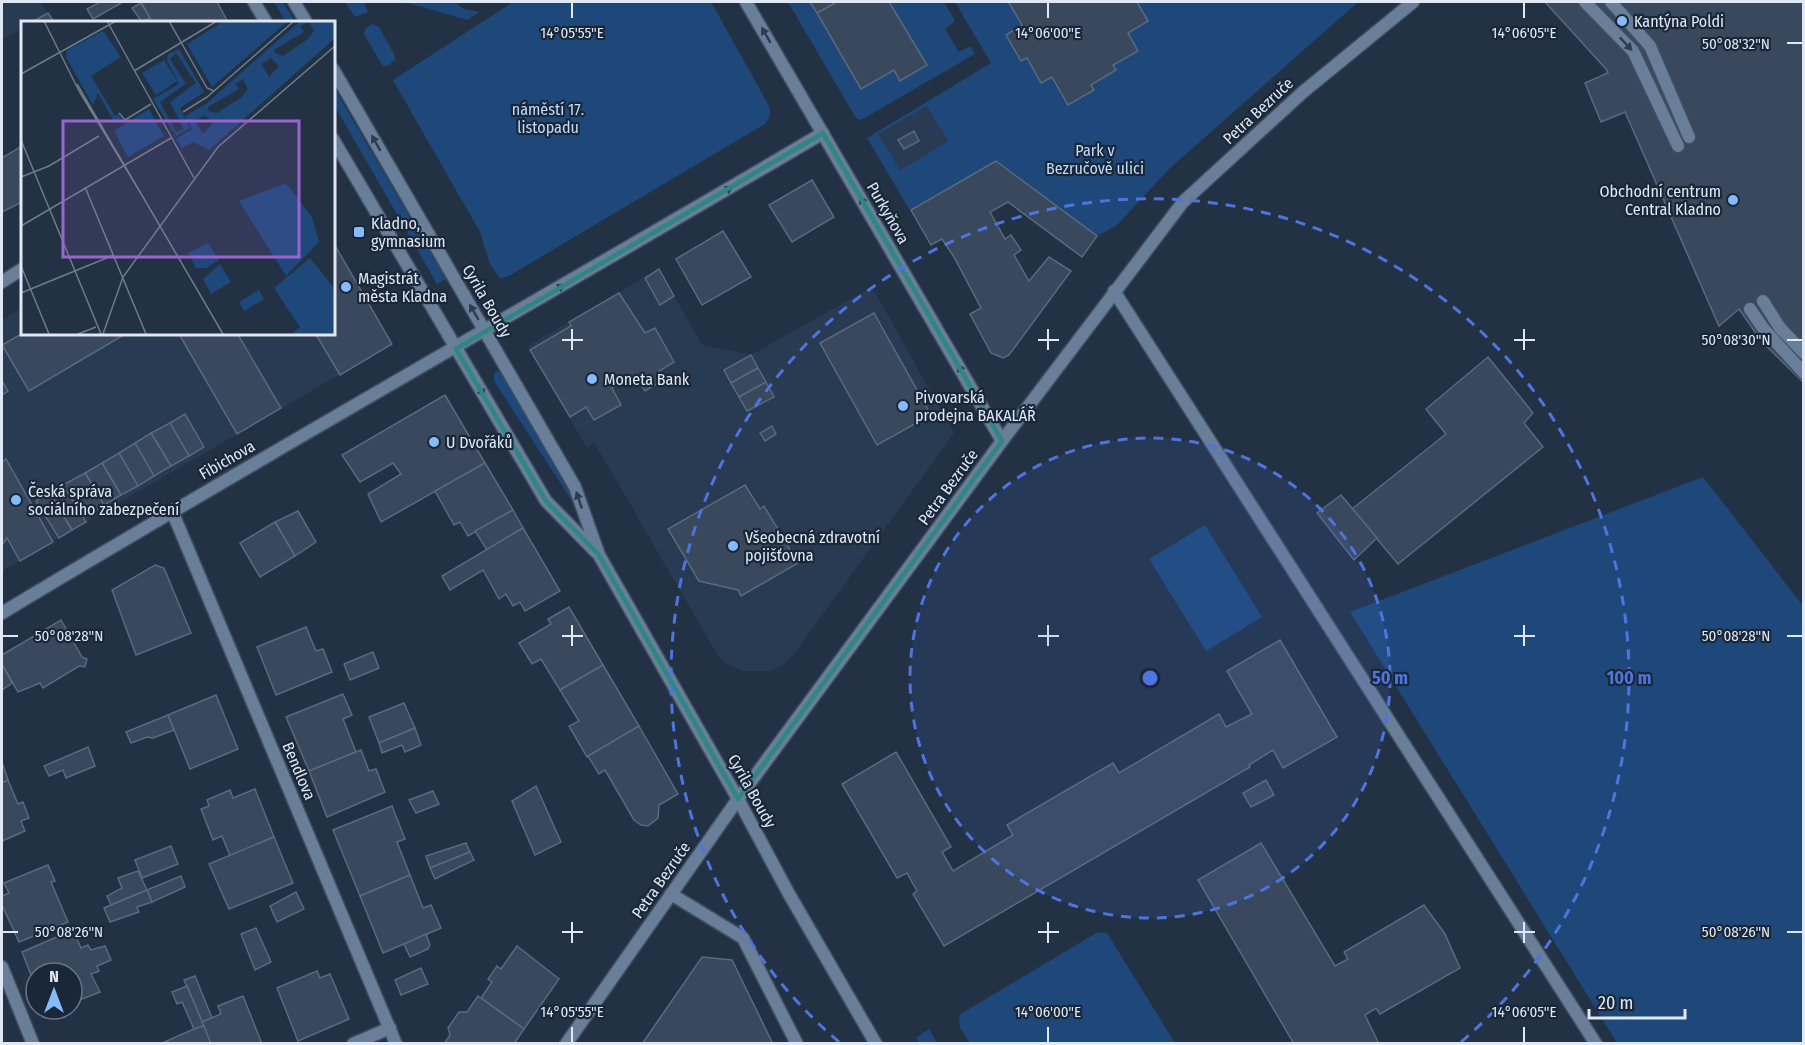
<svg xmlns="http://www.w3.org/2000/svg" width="1805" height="1045" font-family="'Fira Sans Condensed',sans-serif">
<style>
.built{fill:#283b52;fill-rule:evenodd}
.green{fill:#1e4879;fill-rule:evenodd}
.building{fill:#39485c;stroke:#596a7f;stroke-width:1.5}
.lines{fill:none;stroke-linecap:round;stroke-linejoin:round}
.service-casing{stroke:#404f60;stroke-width:15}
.minor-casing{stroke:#404f60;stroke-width:15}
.tertiary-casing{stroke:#404f60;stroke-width:15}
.service{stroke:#697e98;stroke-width:12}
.minor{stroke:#697e98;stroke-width:12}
.tertiary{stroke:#697e98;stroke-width:12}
.oneway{fill:#2d3d51}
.marked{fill:none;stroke:#2e8782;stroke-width:4.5;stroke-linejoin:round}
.ticks{fill:none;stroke:#dfe8f4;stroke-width:2}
.ring{fill:none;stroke:#4e74df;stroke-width:3;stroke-dasharray:10 8}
.poi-dot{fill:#86bbfb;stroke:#192739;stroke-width:2}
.labels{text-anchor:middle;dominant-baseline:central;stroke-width:4.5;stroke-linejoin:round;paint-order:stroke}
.poi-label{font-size:16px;fill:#dfe8f4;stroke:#192739;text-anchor:start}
.park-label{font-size:16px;fill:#c0dafb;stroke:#192739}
.street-label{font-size:16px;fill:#dfe8f4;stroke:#192739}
.inset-road{fill:none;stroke:#6e7b8a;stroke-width:1.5}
.view{fill:#9964cf;fill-opacity:0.15;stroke:#9964cf;stroke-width:3}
.inset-edge{fill:none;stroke:#dfe8f4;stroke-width:3}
.ticks-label{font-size:15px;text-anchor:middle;fill:#dfe8f4;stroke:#192739;stroke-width:4.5;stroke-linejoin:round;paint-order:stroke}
.centre{fill:#4e74df;stroke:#192739;stroke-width:3}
.ring-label{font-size:18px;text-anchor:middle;font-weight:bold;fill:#4e74df;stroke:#192739;stroke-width:4.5;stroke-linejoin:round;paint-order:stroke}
</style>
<rect width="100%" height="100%" fill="#223244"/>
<g class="built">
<path d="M2 2H41L48 13 31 22H22V28L2 40Z"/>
<path d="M927 105 948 141 899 170 877 134ZM914 131 919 141 904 149 899 140Z"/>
<path d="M333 242 392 344 2 571V320L22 307V333H333Z"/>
<path d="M659 269 702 345 751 355 872 287 954 433 794 654 784 664 771 671H743L725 663 717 654 594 442 587 448 528 346Z"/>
</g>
<g class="green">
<path d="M274 2H283L295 22H286Z"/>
<path d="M345 2H364L368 12 355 17Z"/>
<path d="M404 2H453L464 9 479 12 468 20Z"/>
<path d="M513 2H711L769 106 770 115 765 124 507 277 500 278 490 264 480 232 393 80Z"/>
<path d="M788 2H810L861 89 894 70 901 81 927 65 889 2H944L955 21 945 29 959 52 970 46 975 54 861 120 856 118Z"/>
<path d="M955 2H1011L1022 25 1027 58 1041 83 1052 77 1068 105 1094 90 1091 85 1116 70 1113 65 1138 51 1128 33 1148 21 1137 2H1358L1169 169 1117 225 1097 236 996 161 911 210 908 207 867 138 991 63ZM927 106 948 141 900 170 878 134Z"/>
<path d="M372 24 379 27 395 56V60L387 66 382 65 364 34 365 29Z"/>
<path d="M333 87 337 93 446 279 437 284 333 103Z"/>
<path d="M497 371 501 373 572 497 576 507 494 381V374Z"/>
<path d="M1703 477 1803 606V1043H1617L1350 612Z"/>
<path d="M1205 525 1262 617 1206 651 1149 559Z"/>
<path d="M1098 932 1107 933 1175 1043H970L960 1028 959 1015Z"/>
<path d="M929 1029 937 1043H919L916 1038Z"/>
</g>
<g class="building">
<path d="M100 2H123L93 19 87 9Z"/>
<path d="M141 2H217L228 22H152Z"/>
<path d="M810 2H837L817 13Z"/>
<path d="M837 2H889L927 65 900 81 894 70 861 89 817 13Z"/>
<path d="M1137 2 1148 21 1128 33 1138 51 1113 65 1116 70 1091 85 1094 90 1068 105 1052 77 1041 83 1027 58 1021 61 1006 35 1022 25 1009 3 1011 2Z"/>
<path d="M1545 2H1804V383L1762 342 1739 309 1719 326 1625 112 1601 122 1585 83 1608 73 1606 69Z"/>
<path d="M141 3 150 18 142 22 132 8Z"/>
<path d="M48 13 54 22H32Z"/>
<path d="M914 131 919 141 904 149 898 140Z"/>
<path d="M22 146V202L2 212V158Z"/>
<path d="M996 161 1097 236 1082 257 1008 202 990 212 1005 239 1011 235 1021 250 1014 255 1029 281 1049 257 1071 271 1009 355 1003 358 991 353 970 314 981 308 954 257 942 239 931 245 911 210Z"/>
<path d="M812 180 834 217 792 242 769 205Z"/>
<path d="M723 231 751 277 702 305 676 259Z"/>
<path d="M333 242 392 344 340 375 315 333H333Z"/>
<path d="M659 269 674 296 660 305 645 278Z"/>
<path d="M619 293 645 333 655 328 674 362 659 371 663 380 645 391 640 383 636 385 631 377 612 388 621 405 594 420 586 407 570 417 530 350 571 326 569 322Z"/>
<path d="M874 313 931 415 877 445 820 343Z"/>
<path d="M23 333H127L29 391 2 345Z"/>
<path d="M181 333H237L281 408 237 434 179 334Z"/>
<path d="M751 355 758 368 731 383 724 370Z"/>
<path d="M1488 357 1533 413 1524 423 1543 447 1398 564 1352 509 1446 434 1426 409Z"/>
<path d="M758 368 766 382 739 397 731 383Z"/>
<path d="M2 381 8 391 2 395Z"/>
<path d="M766 382 774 397 747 411 739 397Z"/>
<path d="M445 395 485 463 381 522 368 494 401 474 393 463 360 482 342 455Z"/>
<path d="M185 414 204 447 189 456 170 423Z"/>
<path d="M170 423 189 456 171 466 151 433Z"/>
<path d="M772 426 776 434 765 441 760 433Z"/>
<path d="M151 433 171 466 154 476 135 443Z"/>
<path d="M135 443 154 476 138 486 119 453Z"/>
<path d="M119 453 138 486 121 495 102 463Z"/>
<path d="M6 459 53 542 20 561 7 538 2 545V462Z"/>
<path d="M102 463 121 495 104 505 85 473Z"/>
<path d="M485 463 513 510 468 536 460 522 454 525 435 491Z"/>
<path d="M85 473 104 505 83 518 63 485Z"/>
<path d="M63 485 86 522 72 530 50 493Z"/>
<path d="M745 485 760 509 764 506 798 563 741 596 738 590 699 581 668 529Z"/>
<path d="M50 493 72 530 59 538 36 501Z"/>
<path d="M1341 495 1377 538 1354 560 1317 513Z"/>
<path d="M513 510 523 528 487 550 475 531Z"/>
<path d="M298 511 316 542 295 556 275 522Z"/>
<path d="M275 522 295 556 260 577 240 543Z"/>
<path d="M523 528 560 591 525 611 520 602 513 606 506 594 499 599 483 570 450 590 442 576Z"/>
<path d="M155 565 164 568 191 633 136 655 112 590Z"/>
<path d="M569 607 603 665 560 690 541 659 532 664 519 643 551 624 548 619Z"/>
<path d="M61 620 82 657 87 659 85 667 79 666 43 688 40 683 18 692 2 664V655Z"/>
<path d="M306 627 316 651 323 649 332 672 276 695 257 647Z"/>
<path d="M1280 640 1337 737 1283 768 1273 750 1249 765 1250 767 944 946 913 894 917 891 907 873 897 878 842 784 896 752 951 847 942 852 953 871 1013 835 1007 825 1113 763 1119 773 1219 714 1226 727 1252 714 1227 671Z"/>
<path d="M373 652 379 668 350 680 344 664Z"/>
<path d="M2 664 12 683 2 690Z"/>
<path d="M603 665 639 726 587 757 569 726 579 721 560 690Z"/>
<path d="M343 694 352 715 343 719 356 752 309 771 286 717Z"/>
<path d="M216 695 238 749 190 769 168 715Z"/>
<path d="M404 703 415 728 379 743 369 717Z"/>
<path d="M168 715 174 730 153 738 147 737 131 743 126 732Z"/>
<path d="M639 726 678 794 659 805 658 818 648 826 641 825 634 820 605 770 599 774 588 756Z"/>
<path d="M415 728 421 745 405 752 402 745 382 753 379 743Z"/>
<path d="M88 747 95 766 66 778 63 770 49 776 44 766Z"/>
<path d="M361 750 369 771 376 769 385 792 327 817 309 771Z"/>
<path d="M2 762 8 780 2 783Z"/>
<path d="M8 780 18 804 23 802 29 818 21 821 25 831 2 841V783Z"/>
<path d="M1266 780 1274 795 1251 807 1243 793Z"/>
<path d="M536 786 561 842 535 855 512 801Z"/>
<path d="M255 789 274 837 230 856 222 836 213 840 201 809 209 806 207 800 230 790 233 798Z"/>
<path d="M433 791 439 804 416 813 409 800Z"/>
<path d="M392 806 405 839 397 842 410 875 360 896 333 830Z"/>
<path d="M274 837 293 883 229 909 209 864Z"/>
<path d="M466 843 470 852 430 868 426 856Z"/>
<path d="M1261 843 1335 966 1348 959 1344 952 1424 905 1445 934 1460 968 1380 1014 1376 1008 1365 1015 1379 1044H1294L1198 880Z"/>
<path d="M171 846 178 864 142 878 135 860Z"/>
<path d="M470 852 474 860 435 879 430 868Z"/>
<path d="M48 865 55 881 51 882 68 922 19 942 2 905V896L9 893 4 883Z"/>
<path d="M138 871 147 890 111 905 107 896 122 888 118 878Z"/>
<path d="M410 875 423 908 431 905 441 928 383 953 360 896Z"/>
<path d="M181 876 185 887 152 902 147 890Z"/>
<path d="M147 890 152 902 137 907 139 912 110 922 104 908Z"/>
<path d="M296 892 304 909 277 922 270 906Z"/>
<path d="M256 928 271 962 255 970 241 934Z"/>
<path d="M73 930 81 948 88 945 91 950 105 946 111 960 97 966 99 971 91 974 100 992 72 1003V973H36V988L22 952Z"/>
<path d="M426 934 430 945 428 949 410 957 404 944Z"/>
<path d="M517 946 559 979 524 1029 481 998 492 982 488 979 497 966 501 969Z"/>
<path d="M702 957 732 960 773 1044H642Z"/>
<path d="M421 968 428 984 401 995 395 980Z"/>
<path d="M317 971 320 978 330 974 349 1019 298 1041 277 988Z"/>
<path d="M195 976 212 1018 202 1022 184 980Z"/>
<path d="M187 986 204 1026 194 1029 182 1002 177 1004 172 992Z"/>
<path d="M243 996 262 1044H211L202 1022 221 1014 218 1006Z"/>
<path d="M478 996 524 1029 514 1044H444L450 1035 448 1028 459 1012H467Z"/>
<path d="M204 1026 211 1044H160L194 1029Z"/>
</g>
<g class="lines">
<defs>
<g id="service">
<path d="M1585 2 1633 51 1678 146"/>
<path d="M1611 2 1650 46 1689 137"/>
<path d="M1114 291 1596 1044"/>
<path d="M1763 301 1780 328 1804 353"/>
<path d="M1750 309 1763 328 1804 373"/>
<path d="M671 894 743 938 797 1044"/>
</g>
<g id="minor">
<path d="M254 2 266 22"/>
<path d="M294 2 306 22"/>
<path d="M746 2 1002 441"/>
<path d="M333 69 575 487 599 555 738 799"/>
<path d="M333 139 546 501 596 552"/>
<path d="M2 282 22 269"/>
<path d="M172 511 396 1044"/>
<path d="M2 613C274 449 550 294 823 133"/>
<path d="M2 967 33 1044"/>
<path d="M353 1044 390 1028"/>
</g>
<g id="tertiary">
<path d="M738 799 789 894 876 1044"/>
<path d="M566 1044 738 799 1002 441 1183 202 1303 92 1413 2"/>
</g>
</defs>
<use href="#service" class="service-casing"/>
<use href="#minor" class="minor-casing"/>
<use href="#tertiary" class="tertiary-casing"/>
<use href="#service" class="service"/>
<use href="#minor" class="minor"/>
<use href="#tertiary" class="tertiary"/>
</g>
<defs><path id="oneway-solid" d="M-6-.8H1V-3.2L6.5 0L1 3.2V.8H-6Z" transform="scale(1.5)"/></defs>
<g class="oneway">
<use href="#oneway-solid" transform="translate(766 35) rotate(-120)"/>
<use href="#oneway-solid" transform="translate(1626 44) rotate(47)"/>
<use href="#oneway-solid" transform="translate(376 143) rotate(-120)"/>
<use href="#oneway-solid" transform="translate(725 191) rotate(-30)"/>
<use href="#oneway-solid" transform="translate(864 204) rotate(-120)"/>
<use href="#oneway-solid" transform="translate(557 289) rotate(-30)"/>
<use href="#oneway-solid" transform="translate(474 312) rotate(-120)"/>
<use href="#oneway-solid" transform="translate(962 372) rotate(-120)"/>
<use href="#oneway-solid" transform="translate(480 389) rotate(59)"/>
<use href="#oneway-solid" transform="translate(579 500) rotate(-109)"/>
</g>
<path class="marked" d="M823 133 1002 441 738 799 599 555 546 501 456 349Z"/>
<path class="ticks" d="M572 3V18M1048 3V18M1524 3V18M1787 43H1802M572 329V350M1048 329V350M1524 329V350M562 340H583M1038 340H1059M1514 340H1535M1787 340H1802M572 625V646M1048 625V646M1524 625V646M3 636H18M562 636H583M1038 636H1059M1514 636H1535M1787 636H1802M572 922V943M1048 922V943M1524 922V943M3 932H18M562 932H583M1038 932H1059M1514 932H1535M1787 932H1802M572 1027V1042M1048 1027V1042M1524 1027V1042"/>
<circle cx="1150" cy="678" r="240" fill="#4e74df" fill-opacity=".12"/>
<g class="ring">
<circle cx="1150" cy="678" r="240"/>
<path d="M839 1042A479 479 0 1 1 1461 1042"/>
</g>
<g class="poi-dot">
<circle cx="1622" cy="21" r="6"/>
<circle cx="1733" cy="200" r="6"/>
<rect x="353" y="226" width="12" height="12" rx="3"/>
<circle cx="346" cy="287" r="6"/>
<circle cx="592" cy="379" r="6"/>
<circle cx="903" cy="406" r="6"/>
<circle cx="434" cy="442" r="6"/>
<circle cx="16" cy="500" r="6"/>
<circle cx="733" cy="546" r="6"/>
</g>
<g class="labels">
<g class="poi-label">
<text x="1634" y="21">Kantýna Poldi</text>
<text x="1721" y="191" text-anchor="end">Obchodní centrum<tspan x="1721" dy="18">Central Kladno</tspan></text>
<text x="371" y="223">Kladno,<tspan x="371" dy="18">gymnasium</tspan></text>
<text x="358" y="278">Magistrát<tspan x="358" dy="18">města Kladna</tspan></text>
<text x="604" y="379">Moneta Bank</text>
<text x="915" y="397">Pivovarská<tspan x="915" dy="18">prodejna BAKALÁŘ</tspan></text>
<text x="446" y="442">U Dvořáků</text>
<text x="28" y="491">Česká správa<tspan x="28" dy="18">sociálního zabezpečení</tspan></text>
<text x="745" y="537">Všeobecná zdravotní<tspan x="745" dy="18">pojišťovna</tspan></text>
</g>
<g class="park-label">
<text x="548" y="109">náměstí 17.<tspan x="548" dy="18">listopadu</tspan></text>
<text x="1095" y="150">Park v<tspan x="1095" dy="18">Bezručově ulici</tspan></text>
</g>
<g class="street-label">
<text transform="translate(1258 111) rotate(-43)">Petra Bezruče</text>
<text transform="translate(888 213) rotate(60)">Purkyňova</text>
<text transform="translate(487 301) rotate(60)">Cyrila Boudy</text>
<text transform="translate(227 460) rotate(-30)">Fibichova</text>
<text transform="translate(948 487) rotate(-54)">Petra Bezruče</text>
<text transform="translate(299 771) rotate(67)">Bendlova</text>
<text transform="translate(752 791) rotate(61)">Cyrila Boudy</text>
<text transform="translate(661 880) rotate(-55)">Petra Bezruče</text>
</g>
</g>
<g transform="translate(21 21)">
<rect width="314" height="314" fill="#223244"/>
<path d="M203 0H267L191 66 166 23ZM279 0H313V18L188 129 172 121 161 127 155 118 171 108 164 95 185 83ZM288 1 293 10 287 18 262 35 254 32 253 29 283 11 279 5ZM250 37 258 45 248 56 240 43ZM222 58 227 68 221 76 196 92 188 90 187 86 218 68 214 63ZM184 94 192 102 182 113 174 100ZM82 10 100 36 70 55 94 95 97 93 103 102 92 99 77 72 72 84 45 36 46 29ZM158 28 183 71 159 87 169 107 155 115 132 78 158 63 146 39 147 33ZM155 32 175 62 149 81 163 108 155 111 139 81 165 63 149 38ZM143 39 156 60 135 74 121 52ZM128 88 143 115 107 136 93 110ZM265 162 291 196 298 221 265 255 218 180ZM187 222 198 239 185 247H175L167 232ZM289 237 313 267V313H271L279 306 253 267ZM199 243 210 261 190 273 182 258ZM238 269 243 278 223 290 218 281Z" fill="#1e4879" fill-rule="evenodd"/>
<path class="inset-road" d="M23 0 58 70 119 171M86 0 173 157M148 0 186 67 193 70M113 50 196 0M0 53 95 0M56 63 202 313M185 77 273 0M162 91 186 76M98 92 104 99 130 83M0 119 80 313M0 156 28 145 78 115M64 166 125 313M0 205 150 117M0 245 28 313M0 272 93 234M57 313 75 306M82 313 102 256 197 126 314 25"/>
<path class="view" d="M42 100H278V236H42Z"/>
<rect width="314" height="314" class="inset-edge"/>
</g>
<g class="ticks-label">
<text x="572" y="38">14°05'55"E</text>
<text x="1048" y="38">14°06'00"E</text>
<text x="1524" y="38">14°06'05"E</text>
<text x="1736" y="49">50°08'32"N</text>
<text x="1736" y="345">50°08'30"N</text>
<text x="69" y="641">50°08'28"N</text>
<text x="1736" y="641">50°08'28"N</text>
<text x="69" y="937">50°08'26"N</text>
<text x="1736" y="937">50°08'26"N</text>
<text x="572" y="1017">14°05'55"E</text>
<text x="1048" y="1017">14°06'00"E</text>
<text x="1524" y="1017">14°06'05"E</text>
</g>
<circle cx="1150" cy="678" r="9" class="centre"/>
<g class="ring-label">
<text x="1390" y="684">50 m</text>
<text x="1629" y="684">100 m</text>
</g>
<rect width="1805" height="1045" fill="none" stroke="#dfe8f4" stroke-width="6"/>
<g transform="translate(54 991)"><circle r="28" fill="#192739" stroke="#687484" stroke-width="1.5"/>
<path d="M0-4.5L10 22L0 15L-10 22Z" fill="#86bbfb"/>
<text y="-9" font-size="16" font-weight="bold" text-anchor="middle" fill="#dfe8f4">N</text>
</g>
<path d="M1589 1009v9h96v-9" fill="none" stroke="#dfe8f4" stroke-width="3"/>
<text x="1598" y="1009" font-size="18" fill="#dfe8f4" stroke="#192739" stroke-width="4.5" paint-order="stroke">20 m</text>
</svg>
